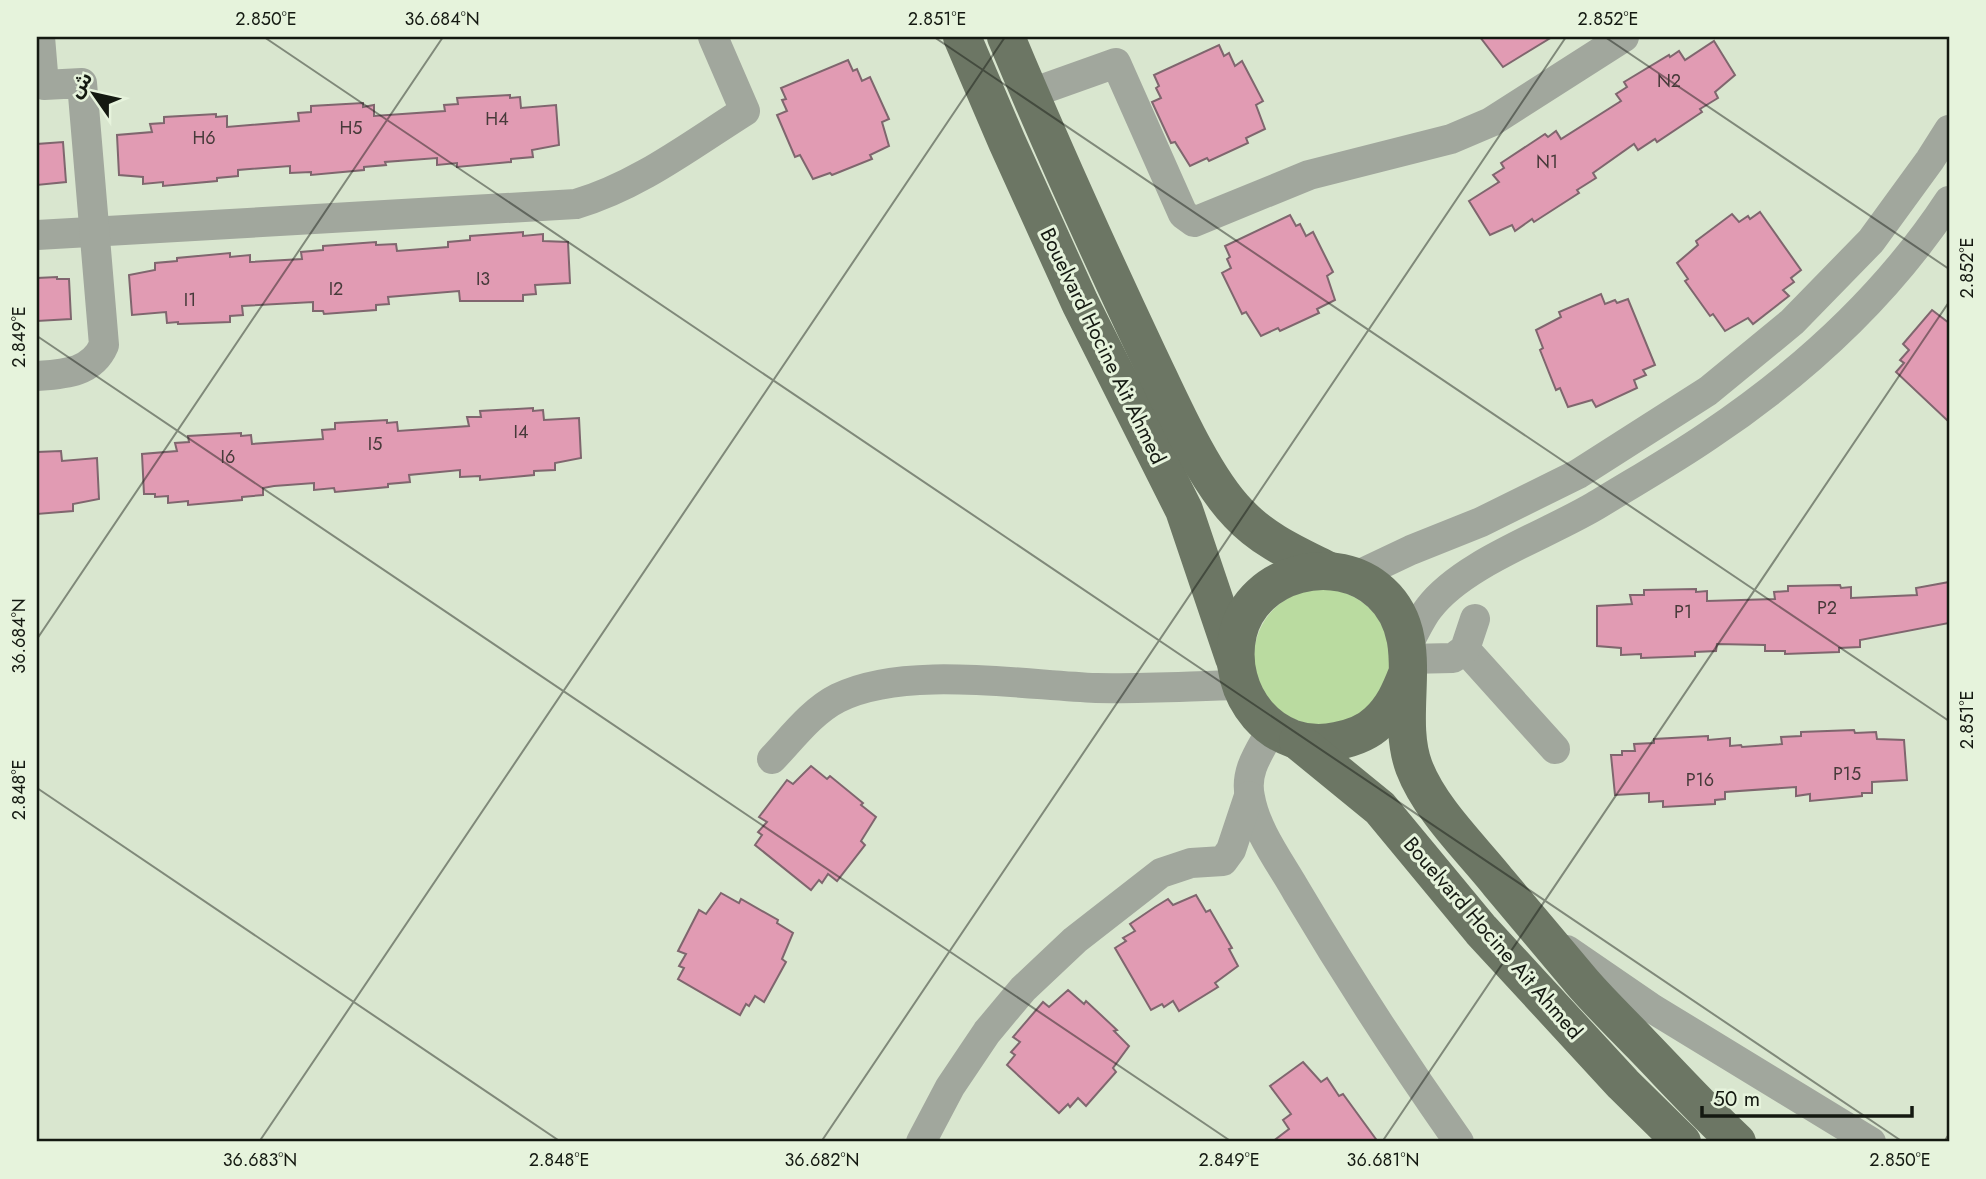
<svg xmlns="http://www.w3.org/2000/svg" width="1986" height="1179" font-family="Jost,'Noto Sans Arabic',sans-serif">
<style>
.green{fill:#badba0}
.building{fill:#e19bb3;stroke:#7f666e;stroke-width:2}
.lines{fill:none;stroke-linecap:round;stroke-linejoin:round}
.minor{stroke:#a1a79d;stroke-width:30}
.major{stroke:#6c7664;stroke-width:38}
.ticks{fill:none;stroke:#141911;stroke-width:2;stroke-opacity:0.45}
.labels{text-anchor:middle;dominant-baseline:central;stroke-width:6;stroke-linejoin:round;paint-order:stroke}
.number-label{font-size:18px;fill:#473a3a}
.street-label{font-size:21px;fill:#141911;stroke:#e6f3dc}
.neatline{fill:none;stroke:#141911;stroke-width:2.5}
.ticks-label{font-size:18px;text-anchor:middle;fill:#141911}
</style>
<rect width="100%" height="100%" fill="#d9e6cf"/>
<circle class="green" cx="1322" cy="657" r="68"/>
<g class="building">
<path d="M1480 37H1552L1503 67Z"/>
<path d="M1714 41 1735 75 1715 92 1718 98 1700 109 1702 112 1657 142 1655 139 1638 150 1634 144 1593 173 1596 178 1577 190 1579 193 1534 222 1532 219 1515 231 1512 225 1490 235 1469 201 1499 182 1493 175 1504 168 1501 163 1545 134 1548 137 1556 131 1561 139 1621 101 1616 94 1627 87 1624 82 1669 55 1670 57 1679 51 1685 60Z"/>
<path d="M1219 45 1224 56 1229 53 1235 66 1242 61 1263 101 1256 105 1265 129 1246 138 1248 143 1209 161 1207 158 1190 166 1175 142 1171 143 1152 102 1161 98 1156 88 1159 86 1154 75Z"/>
<path d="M848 60 853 71 857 69 862 81 870 77 889 119 882 122 889 146 870 155 872 159 832 175 830 173 813 179 800 155 795 157 777 115 787 111 782 100 786 99 781 88Z"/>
<path d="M510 95V98L520 97 521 108 556 105 559 145 532 150 533 157 511 159V162L457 167V163L437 165V158L385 162 386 165 364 167V170L311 175V172L290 173V166L238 170V176L217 178V181L163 186V182L143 184V177L119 175 117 135 152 132 150 124 164 123V117L216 114V117L227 116V127L299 121 298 113 311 112V106L363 103V107L374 105V116L445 111 444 105 458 104 457 98Z"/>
<path d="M63 142 66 182 37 185V144Z"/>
<path d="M1760 212 1801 270 1791 278 1794 282 1783 290 1789 296 1753 324 1748 318 1725 331 1713 314 1710 316 1685 281 1688 279 1677 263 1698 245 1696 241 1732 214 1739 222 1748 216 1750 219Z"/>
<path d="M1290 215 1296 226 1300 224 1306 236 1313 232 1333 272 1327 276 1335 300 1317 309 1319 313 1280 331 1278 328 1261 336 1246 312 1242 314 1222 273 1231 268 1227 259 1230 257 1225 246Z"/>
<path d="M523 232V236L543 234V241L568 242 570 283 535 285 536 294 523 295V301H460L459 291 388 297 389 304 376 305V310L324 314 323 311H313V302L242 306 243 315 230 316V322L178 324V322L167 323 166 312 132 315 129 275 155 270V263L177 261V258L230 253V257L250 255V262L302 259 301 252 323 250V246L376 242V245L396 244 397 251 448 247V242L470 240V236Z"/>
<path d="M57 277V279H69L71 319 37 321V278Z"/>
<path d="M1601 294 1605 304 1615 300 1617 303 1628 299 1655 365 1643 370 1646 375 1634 380 1637 388 1596 407 1592 400 1568 407 1560 388 1556 390 1540 350 1543 348 1536 330 1561 317 1559 312Z"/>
<path d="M1932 310 1949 323V422L1896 372 1904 363 1900 360 1909 350 1903 344Z"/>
<path d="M533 408V411L543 410 544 420 579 418 581 458 555 463V470L534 471V475L480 480V476L460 477V470L409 475 410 482 388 484V487L335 492 334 488 314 490V483L274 486 263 488V495L242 497V500L188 505V501L168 503V496L155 497V494H144L142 454 177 451 175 443 189 442 188 436 241 433V436L251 435 252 444 323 439 322 430 335 429V423L387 420V423L397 422 398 431 469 426 467 417H481L480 411Z"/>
<path d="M61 451 62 461 97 458 99 499 73 504V511L37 514V452Z"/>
<path d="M1949 582V623L1860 640V647L1839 648V652L1785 654V651H1765V645L1717 644 1716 651 1695 652V656L1641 658V654L1621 655V648L1597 646V606L1632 604 1630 595H1644V590L1696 589V592L1707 591V601L1775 599 1774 592 1788 591V586L1840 585 1841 588 1851 587V598L1917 595 1916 588Z"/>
<path d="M1854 730 1855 733 1876 732 1877 739 1904 740 1907 780 1872 782V793H1862V796L1810 801V794L1796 796V787L1725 792V799L1715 800V804L1663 807V801L1649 802V793L1615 795 1611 755H1622V751H1635L1634 744 1654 743V739L1708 736V740L1730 738V746L1741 745 1742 747 1782 744 1781 737 1801 736V732Z"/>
<path d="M811 766 827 779 830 776 863 803 861 805 876 817 861 841 865 845 837 881 828 874 822 883 819 880 811 890 755 845 762 835 758 832 767 822 759 817 787 780 793 784Z"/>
<path d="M721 893 739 903 741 899 778 920 777 923 793 933 782 959 786 962 764 1002 755 996 749 1006 746 1004 740 1015 678 979 684 968 679 966 686 954 678 951 699 910 706 914Z"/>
<path d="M1196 895 1206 912 1210 910 1232 948 1229 949 1238 966 1215 983 1218 987 1179 1011 1173 1001 1164 1007 1162 1004 1151 1010 1115 948 1126 941 1123 938 1135 931 1130 924 1155 907 1168 899 1173 905Z"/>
<path d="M1068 990 1084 1004 1086 1001 1117 1030 1114 1031 1129 1046 1113 1068 1116 1072 1086 1106 1078 1098 1070 1107 1068 1104 1059 1113 1007 1065 1015 1055 1011 1052 1020 1042 1013 1037 1043 1002 1049 1007Z"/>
<path d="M1303 1062 1321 1082 1327 1078 1339 1096 1343 1094 1378 1142H1272L1289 1129 1283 1120 1291 1114 1270 1086Z"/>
</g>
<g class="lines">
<g class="minor">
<path d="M1029 94 1116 63 1183 214 1194 222 1309 175 1451 139 1491 122 1624 37"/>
<path d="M37 235 576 204C638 186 691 145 745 111L713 37"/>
<path d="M37 376C64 374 92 373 104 345L82 83 44 85 40 37"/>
<path d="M1356 576 1411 550 1481 522 1578 474 1708 391 1792 322 1871 241 1930 160 1949 130"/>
<path d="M1408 644C1415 632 1421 618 1429 608 1464 562 1550 534 1600 503 1636 481 1673 460 1708 436 1802 373 1887 295 1949 201"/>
<path d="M1465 649 1555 749"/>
<path d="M1407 659 1453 658 1465 649 1475 619"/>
<path d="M1272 729C1260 751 1244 771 1250 797 1256 831 1280 862 1297 892 1348 978 1402 1061 1459 1142"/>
<path d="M772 759C792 738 812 711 838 698 904 665 1022 685 1096 688 1143 689 1191 686 1239 685"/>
<path d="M1567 950 1653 1009 1871 1142"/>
<path d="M921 1142 950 1087 987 1032 1023 989 1075 940 1161 873 1191 863 1223 861 1231 850 1249 796"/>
</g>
<g class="major">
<path d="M962 37 1007 142 1080 303 1184 510 1234 658"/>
<path d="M1006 37C1051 145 1099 251 1149 357 1171 403 1203 477 1238 513 1263 540 1295 554 1327 570"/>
<path d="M1407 674C1400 692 1393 708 1378 722 1367 733 1352 738 1337 741 1273 755 1224 694 1238 633 1253 572 1336 551 1381 593 1430 638 1393 711 1414 767 1430 809 1470 847 1498 882 1526 915 1554 949 1582 982 1601 1004 1622 1024 1641 1044 1673 1077 1704 1111 1737 1142"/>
<path d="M1298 741 1380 808 1481 930 1623 1084 1682 1142"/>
</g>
</g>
<path class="ticks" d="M264 37 1903 1142M934 37 1949 721M1605 37 1949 269M37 336 1232 1142M37 639 443 37M37 788 561 1142M259 1142 1005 37M821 1142 1566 37M1382 1142 1949 302M1944 1142 1949 1134"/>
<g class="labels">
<g class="number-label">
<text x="1669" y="81">N2</text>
<text x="497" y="119">H4</text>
<text x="351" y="128">H5</text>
<text x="204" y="138">H6</text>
<text x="1547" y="162">N1</text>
<text x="483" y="279">I3</text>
<text x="336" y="289">I2</text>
<text x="190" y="300">I1</text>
<text x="521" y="432">I4</text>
<text x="375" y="444">I5</text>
<text x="228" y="457">I6</text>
<text x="1827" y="608">P2</text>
<text x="1683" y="612">P1</text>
<text x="1847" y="774">P15</text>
<text x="1700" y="780">P16</text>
</g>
<g class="street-label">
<text transform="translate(1103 346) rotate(64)">Bouelvard Hocine Ait Ahmed</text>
<text transform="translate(1493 938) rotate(49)">Bouelvard Hocine Ait Ahmed</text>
</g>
</g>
<rect width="1986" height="1179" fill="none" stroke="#e6f3dc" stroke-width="77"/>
<g transform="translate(94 94) rotate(304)" stroke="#e6f3dc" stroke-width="5" paint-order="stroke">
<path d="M0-5L12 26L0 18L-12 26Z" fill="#141911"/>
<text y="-10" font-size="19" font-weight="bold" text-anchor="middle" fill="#141911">ش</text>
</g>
<path d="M1702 1106v10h210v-10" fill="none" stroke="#141911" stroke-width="3.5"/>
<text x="1713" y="1106" font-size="21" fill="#141911" stroke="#e6f3dc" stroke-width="5" paint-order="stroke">50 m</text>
<rect x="38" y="38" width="1910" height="1102" class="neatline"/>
<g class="ticks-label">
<text x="266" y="25">2.850°E</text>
<text x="442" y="25">36.684°N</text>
<text x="937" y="25">2.851°E</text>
<text x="1608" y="25">2.852°E</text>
<text transform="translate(1967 268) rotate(-90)" y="6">2.852°E</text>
<text transform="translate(19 337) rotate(-90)" y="6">2.849°E</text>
<text transform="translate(19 636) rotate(-90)" y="6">36.684°N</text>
<text transform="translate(1967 720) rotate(-90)" y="6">2.851°E</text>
<text transform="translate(19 790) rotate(-90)" y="6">2.848°E</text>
<text x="260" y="1166">36.683°N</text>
<text x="559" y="1166">2.848°E</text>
<text x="822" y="1166">36.682°N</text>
<text x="1229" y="1166">2.849°E</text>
<text x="1383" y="1166">36.681°N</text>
<text x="1900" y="1166">2.850°E</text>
</g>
</svg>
